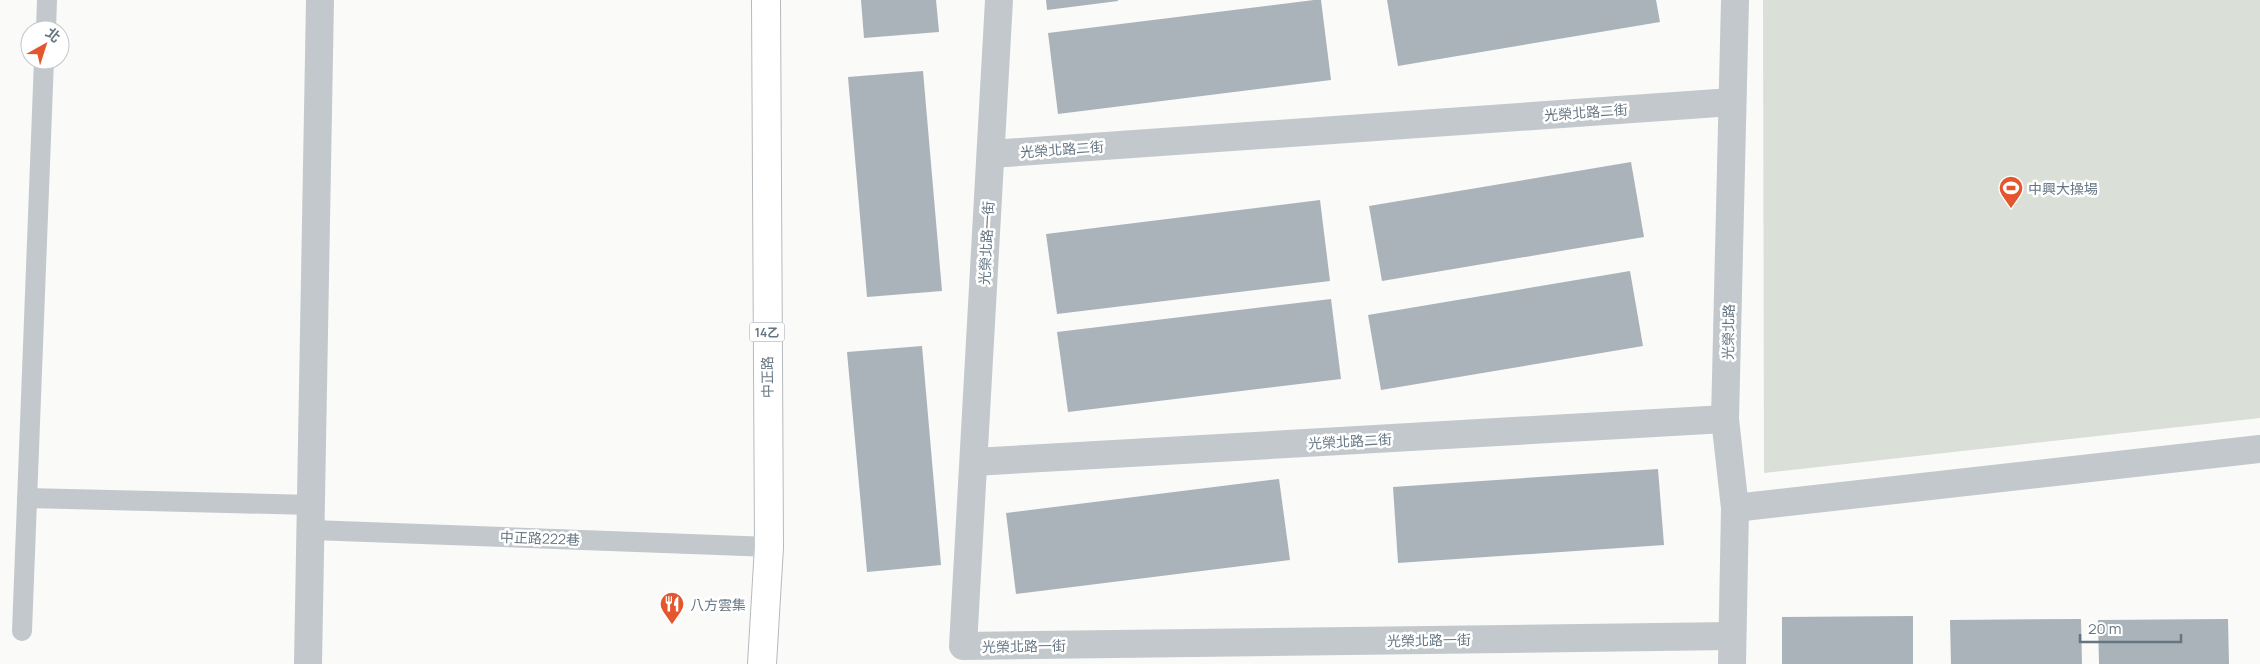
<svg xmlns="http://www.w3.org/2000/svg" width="2260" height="664" font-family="Manrope,'Noto Sans TC',sans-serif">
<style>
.green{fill:#dadfd7}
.building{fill:#aab3b9}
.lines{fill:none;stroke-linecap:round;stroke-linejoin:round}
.primary-casing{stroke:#b5babe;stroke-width:30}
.service{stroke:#c3c8cc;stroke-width:20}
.minor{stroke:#c3c8cc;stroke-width:28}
.primary{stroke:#fff;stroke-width:28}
.labels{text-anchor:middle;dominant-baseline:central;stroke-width:5;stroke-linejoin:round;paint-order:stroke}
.shield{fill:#fff;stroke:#939fa8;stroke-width:1}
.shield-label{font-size:12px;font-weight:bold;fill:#657683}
.street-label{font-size:14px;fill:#657683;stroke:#fff}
.poi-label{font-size:14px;fill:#657683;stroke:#fff;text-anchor:start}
</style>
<rect width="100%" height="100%" fill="#fafaf8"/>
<path class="green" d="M1763 0H2260V418L1764 473Z"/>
<g class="building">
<path d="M861 0H936L939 32 864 38Z"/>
<path d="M1046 0H1118V1L1047 10Z"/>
<path d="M1314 0H1321L1331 80 1058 114 1048 33Z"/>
<path d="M1387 0H1656L1660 22 1398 66Z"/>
<path d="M923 71 942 291 867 297 848 77Z"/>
<path d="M1631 162 1644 237 1382 281 1369 206Z"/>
<path d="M1320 200 1330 281 1057 314 1046 234Z"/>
<path d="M1630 271 1643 346 1381 390 1368 315Z"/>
<path d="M1331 299 1341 379 1068 412 1057 332Z"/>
<path d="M922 346 941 565 867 572 847 352Z"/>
<path d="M1658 469 1664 545 1398 563 1393 487Z"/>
<path d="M1279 479 1290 560 1016 594 1006 513Z"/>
<path d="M1913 616V664H1782V617Z"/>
<path d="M2081 619 2082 664H1951L1950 620Z"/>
<path d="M2228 619 2229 664H2099L2098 620Z"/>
</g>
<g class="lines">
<defs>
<path id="primary" d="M762 664 769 547 766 0"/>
</defs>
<use href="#primary" class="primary-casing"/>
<g class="service">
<path d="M46 30 47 0"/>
<path d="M27 498 312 505"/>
<path d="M312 530 769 547"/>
<path d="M22 631 44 60"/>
</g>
<g class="minor">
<path d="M999 0 963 646 1732 636"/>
<path d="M991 154 1732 102"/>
<path d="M974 462 1725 419"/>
<path d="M1735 508 2260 449"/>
<path d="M308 664 320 0"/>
<path d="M1732 664 1735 508 1725 419 1735 0"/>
</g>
<use href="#primary" class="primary"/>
</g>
<defs>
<symbol id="stadium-pin" viewBox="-11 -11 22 30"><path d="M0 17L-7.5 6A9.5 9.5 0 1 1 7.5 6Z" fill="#e4572e" stroke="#fff"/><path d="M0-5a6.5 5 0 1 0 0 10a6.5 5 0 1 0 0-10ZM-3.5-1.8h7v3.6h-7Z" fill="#fff"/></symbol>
<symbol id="restaurant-pin" viewBox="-11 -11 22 30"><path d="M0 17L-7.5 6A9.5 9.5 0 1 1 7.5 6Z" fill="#e4572e" stroke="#fff"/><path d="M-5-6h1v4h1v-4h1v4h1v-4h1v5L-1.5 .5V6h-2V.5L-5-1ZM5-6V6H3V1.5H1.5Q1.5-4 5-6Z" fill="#fff"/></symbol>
</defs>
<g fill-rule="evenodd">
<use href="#stadium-pin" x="1997" y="174" width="28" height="38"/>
<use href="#restaurant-pin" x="658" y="590" width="28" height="38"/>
</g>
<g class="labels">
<rect class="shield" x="749.5" y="322.5" width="35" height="19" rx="4"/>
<g class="shield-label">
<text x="767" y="332">14乙</text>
</g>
<g class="street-label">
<text transform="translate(1586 112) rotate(-4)">光榮北路二街</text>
<text transform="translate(1062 149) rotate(-4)">光榮北路二街</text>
<text transform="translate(986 243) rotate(-87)">光榮北路一街</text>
<text transform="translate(1728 332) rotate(-89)">光榮北路</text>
<text transform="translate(767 377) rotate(-91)">中正路</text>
<text transform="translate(1350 441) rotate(-3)">光榮北路二街</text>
<text transform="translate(540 538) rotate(2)">中正路222巷</text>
<text transform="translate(1429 640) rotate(-1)">光榮北路一街</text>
<text transform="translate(1024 646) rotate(-1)">光榮北路一街</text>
</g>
<g class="poi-label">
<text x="2028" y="188">中興大操場</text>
<text x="690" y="604">八方雲集</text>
</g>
</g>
<g transform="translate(45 45) rotate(39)"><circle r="24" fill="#ffffff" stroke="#c1c8cd"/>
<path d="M0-4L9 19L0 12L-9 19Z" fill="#e4572e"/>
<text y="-8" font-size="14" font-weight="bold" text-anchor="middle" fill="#657683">北</text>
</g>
<path d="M2080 634v8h101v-8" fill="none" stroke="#657683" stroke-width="2.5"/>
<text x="2088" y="634" font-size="15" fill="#657683" stroke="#ffffff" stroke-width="4" paint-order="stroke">20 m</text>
</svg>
